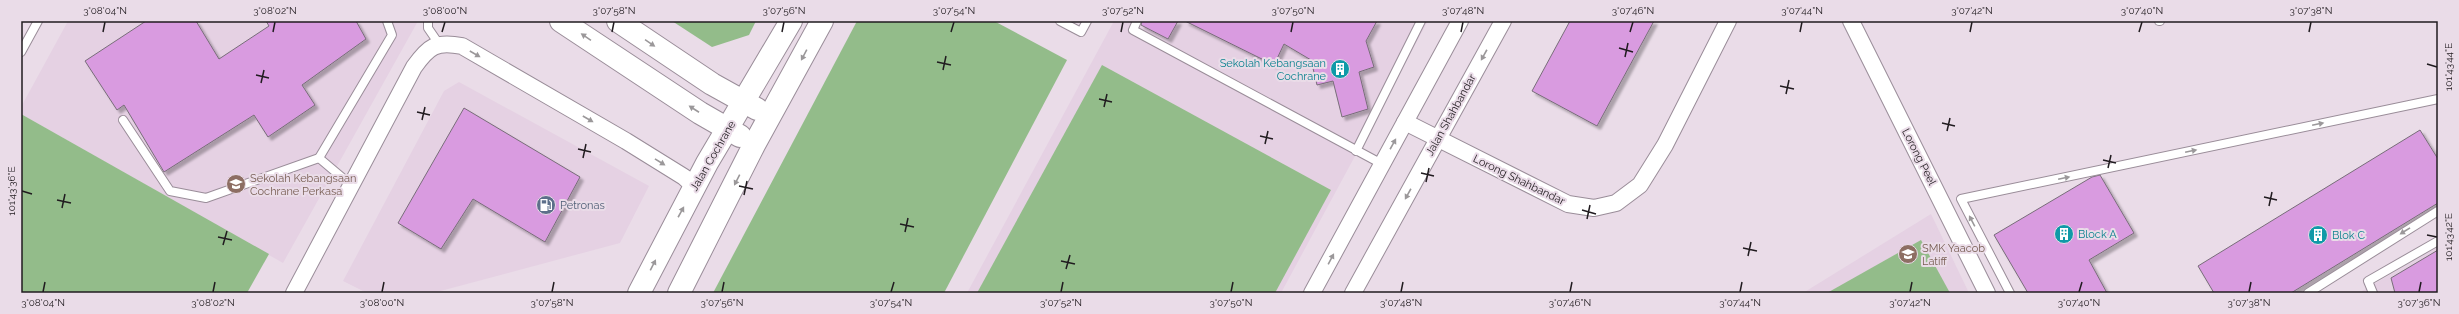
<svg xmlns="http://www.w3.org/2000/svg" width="2459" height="314" font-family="Raleway,sans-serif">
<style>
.built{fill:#e5d1e3}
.green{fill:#93bc8a}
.building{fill:#d99be0;stroke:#786d79;filter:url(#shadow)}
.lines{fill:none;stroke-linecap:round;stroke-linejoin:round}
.lane-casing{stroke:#9a8d99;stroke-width:10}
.street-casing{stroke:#9a8d99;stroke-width:18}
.secondary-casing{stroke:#9a8d99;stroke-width:24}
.lane{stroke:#fff;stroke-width:8}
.street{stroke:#fff;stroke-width:16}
.secondary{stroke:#fff;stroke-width:22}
.oneway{fill:#9b989a}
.ticks{fill:none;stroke:#201b1f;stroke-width:1.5}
.labels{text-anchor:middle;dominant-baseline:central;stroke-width:4;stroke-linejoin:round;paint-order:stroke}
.culture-label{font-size:11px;fill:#0d838f;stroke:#eadce8;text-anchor:start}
.street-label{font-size:11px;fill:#201b1f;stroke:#eadce8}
.education-label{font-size:11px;fill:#785e54;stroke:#eadce8;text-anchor:start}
.service-label{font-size:11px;fill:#4e5e75;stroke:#eadce8;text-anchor:start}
.neatline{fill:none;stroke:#201b1f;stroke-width:1.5}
.ticks-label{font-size:10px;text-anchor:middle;fill:#201b1f}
</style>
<defs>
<filter id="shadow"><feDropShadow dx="3.5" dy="3.5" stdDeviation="1" flood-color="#0004"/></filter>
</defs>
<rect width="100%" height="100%" fill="#eadce8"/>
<g class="built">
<path d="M68 21H418L283 263 21 114V107Z"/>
<path d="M1114 21H1428L1281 293H967Z"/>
<path d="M459 82 649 186 620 243 433 293H367L343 281 444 91Z"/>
<path d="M1931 214 1969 293H1803Z"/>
<path d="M2438 247V293H2363L2362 291Z"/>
</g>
<g class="green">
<path d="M672 21H756L749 35 712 47Z"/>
<path d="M857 21H994L1067 60 944 293H713Z"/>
<path d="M1102 65 1331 190 1275 293H977Z"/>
<path d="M21 114 269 254 247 293H21Z"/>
<path d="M1921 240 1950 293H1827Z"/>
</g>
<g class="building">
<path d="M146 21H196L219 59 269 26 266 21H356L366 39 302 85 315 105 268 137 254 115 164 172 124 105 117 110 85 61Z"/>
<path d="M1142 21H1178L1168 39 1141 25Z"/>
<path d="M1185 21H1377L1366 41 1374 67 1359 72 1368 109 1342 117 1333 81 1317 85 1311 60 1284 44 1274 65Z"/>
<path d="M1570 21H1654L1597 126 1532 91Z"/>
<path d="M464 108 580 177 545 242 473 199 441 249 398 223Z"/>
<path d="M2420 130 2438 159V203L2291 293H2214L2198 266Z"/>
<path d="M2100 175 2134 233 2089 260 2107 293H2028L1994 235 2092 177Z"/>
<path d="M2438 250V293H2395L2391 278Z"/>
</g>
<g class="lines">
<defs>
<g id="lane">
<path d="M428 21V28L439 44"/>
<path d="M1060 21 1081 32 1087 21"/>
<path d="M1137 21 1133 30 1382 164"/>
<path d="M2159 21H2160"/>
<path d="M21 52 38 21"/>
<path d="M123 120 170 191 206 198 319 158 351 185"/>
<path d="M1356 151 1421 21"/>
<path d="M319 158 392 35 387 21"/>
<path d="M2010 293 1961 199 2438 99"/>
<path d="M2308 293 2438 211"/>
<path d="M2373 293 2368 281 2438 241"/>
</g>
<g id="street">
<path d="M1851 21 1987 293"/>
<path d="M1405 122 1568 204 1594 208 1616 203 1640 185 1665 145 1728 21"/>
<path d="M294 293 414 67C429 46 436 41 462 46L626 141 684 177 695 187"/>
<path d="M1312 293 1460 21"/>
<path d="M1353 293 1503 21"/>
</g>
<g id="secondary">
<path d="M561 21 700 113 740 136"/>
<path d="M618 21 712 84 757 109"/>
<path d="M639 293 707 163 791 21"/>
<path d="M679 293 754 145 822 21"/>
</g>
</defs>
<use href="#lane" class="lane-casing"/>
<use href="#street" class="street-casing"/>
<use href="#secondary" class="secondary-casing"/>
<use href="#lane" class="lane"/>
<use href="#street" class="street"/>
<use href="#secondary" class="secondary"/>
</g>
<defs><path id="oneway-solid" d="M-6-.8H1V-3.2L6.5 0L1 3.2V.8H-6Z"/></defs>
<g class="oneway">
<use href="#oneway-solid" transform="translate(586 37) rotate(-146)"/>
<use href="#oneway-solid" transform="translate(650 43) rotate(34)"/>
<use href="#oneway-solid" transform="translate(475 54) rotate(30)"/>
<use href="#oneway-solid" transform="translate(804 55) rotate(118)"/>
<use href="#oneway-solid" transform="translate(1484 55) rotate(119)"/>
<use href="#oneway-solid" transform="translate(694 109) rotate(-147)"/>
<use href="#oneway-solid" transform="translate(588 119) rotate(30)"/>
<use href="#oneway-solid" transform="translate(2318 124) rotate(-12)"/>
<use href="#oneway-solid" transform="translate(1393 144) rotate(-61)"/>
<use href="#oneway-solid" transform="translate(2191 151) rotate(-12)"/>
<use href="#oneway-solid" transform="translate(660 162) rotate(32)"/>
<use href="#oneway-solid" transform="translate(2064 178) rotate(-12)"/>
<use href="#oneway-solid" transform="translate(737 180) rotate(117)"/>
<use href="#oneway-solid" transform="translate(1408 194) rotate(119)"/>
<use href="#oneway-solid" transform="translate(681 212) rotate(-61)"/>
<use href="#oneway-solid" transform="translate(1972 221) rotate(-118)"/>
<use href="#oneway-solid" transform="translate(2405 231) rotate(148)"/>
<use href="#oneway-solid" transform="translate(1331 259) rotate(-62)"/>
<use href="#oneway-solid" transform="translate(653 265) rotate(-63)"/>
</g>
<path class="ticks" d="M103 32 105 22M273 32 275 22M442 32 445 22M612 32 614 22M782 32 784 22M951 32 954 22M1121 32 1123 22M1291 32 1293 22M1461 32 1463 22M1630 32 1633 22M1800 32 1802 22M1970 32 1972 22M2139 32 2142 22M2309 32 2311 22M1619 48 1633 52M1625 57 1628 43M937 62 951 65M2427 64 2437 67M943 70 946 56M256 75 269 78M261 83 264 70M1780 86 1794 89M1786 94 1789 80M1099 99 1112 102M1104 107 1107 94M417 112 430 115M422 120 425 107M1942 123 1955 126M1947 131 1950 118M1260 136 1273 139M1265 144 1268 131M578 149 591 152M583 158 586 144M2103 160 2116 163M2108 168 2111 155M1421 173 1434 176M1426 182 1429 168M739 186 753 189M22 191 32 194M744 195 747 181M2264 197 2277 200M57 200 71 203M2269 206 2272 192M62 208 65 194M1582 210 1596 214M1587 219 1590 205M900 224 914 227M905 232 908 218M2427 235 2437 237M218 237 232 240M223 245 227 231M1743 248 1757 251M1748 256 1751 242M1061 261 1075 264M1066 269 1070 255M43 292 45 282M213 292 215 282M382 292 384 282M552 292 554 282M722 292 724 282M891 292 894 282M1061 292 1063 282M1231 292 1233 282M1401 292 1403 282M1570 292 1572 282M1740 292 1742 282M1910 292 1912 282M2079 292 2082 282M2249 292 2251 282M2419 292 2421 282"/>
<defs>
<symbol id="building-disc" viewBox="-11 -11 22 22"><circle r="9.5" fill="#0f9aa8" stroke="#eadce8"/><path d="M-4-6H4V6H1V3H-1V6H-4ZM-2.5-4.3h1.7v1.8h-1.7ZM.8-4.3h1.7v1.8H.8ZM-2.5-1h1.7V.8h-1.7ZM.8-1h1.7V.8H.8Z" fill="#fff"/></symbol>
<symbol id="school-disc" viewBox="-11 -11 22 22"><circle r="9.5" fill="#8d6e63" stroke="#eadce8"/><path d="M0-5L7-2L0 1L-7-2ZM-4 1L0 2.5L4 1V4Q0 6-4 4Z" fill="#fff"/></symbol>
<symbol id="fuel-disc" viewBox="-11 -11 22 22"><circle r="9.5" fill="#5c6f8a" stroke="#eadce8"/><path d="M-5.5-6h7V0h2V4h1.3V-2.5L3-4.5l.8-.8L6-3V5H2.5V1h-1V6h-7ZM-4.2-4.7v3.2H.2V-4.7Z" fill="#fff"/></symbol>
</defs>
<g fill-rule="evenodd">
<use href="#building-disc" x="1329" y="58" width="22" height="22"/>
<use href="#school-disc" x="225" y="173" width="22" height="22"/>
<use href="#fuel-disc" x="535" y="194" width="22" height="22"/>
<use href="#building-disc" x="2053" y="223" width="22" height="22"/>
<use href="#building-disc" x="2307" y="224" width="22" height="22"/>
<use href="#school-disc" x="1897" y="243" width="22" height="22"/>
</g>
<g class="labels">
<g class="culture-label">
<text x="1326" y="63" text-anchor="end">Sekolah Kebangsaan<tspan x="1326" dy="13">Cochrane</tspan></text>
<text x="2078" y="234">Block A</text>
<text x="2332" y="235">Blok C</text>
</g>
<g class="street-label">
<text transform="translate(1451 115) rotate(-61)">Jalan Shahbandar</text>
<text transform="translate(713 156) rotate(-60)">Jalan Cochrane</text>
<text transform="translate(1919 157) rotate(63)">Lorong Peel</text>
<text transform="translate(1519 180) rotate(26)">Lorong Shahbandar</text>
</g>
<g class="education-label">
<text x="250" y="178">Sekolah Kebangsaan<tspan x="250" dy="13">Cochrane Perkasa</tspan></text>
<text x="1922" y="248">SMK Yaacob<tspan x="1922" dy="13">Latiff</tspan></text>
</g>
<g class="service-label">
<text x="560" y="205">Petronas</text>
</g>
</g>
<rect width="2459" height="314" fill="none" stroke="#eadce8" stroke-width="44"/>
<rect x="22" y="22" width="2415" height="270" class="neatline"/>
<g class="ticks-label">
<text x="105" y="14">3°08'04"N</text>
<text x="275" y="14">3°08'02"N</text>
<text x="445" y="14">3°08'00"N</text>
<text x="614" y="14">3°07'58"N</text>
<text x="784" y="14">3°07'56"N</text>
<text x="954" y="14">3°07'54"N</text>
<text x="1123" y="14">3°07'52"N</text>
<text x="1293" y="14">3°07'50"N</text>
<text x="1463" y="14">3°07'48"N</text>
<text x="1633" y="14">3°07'46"N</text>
<text x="1802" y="14">3°07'44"N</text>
<text x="1972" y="14">3°07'42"N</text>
<text x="2142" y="14">3°07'40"N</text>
<text x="2311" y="14">3°07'38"N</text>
<text transform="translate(2448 67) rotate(-90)" y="4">101°43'44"E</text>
<text transform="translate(11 191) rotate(-90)" y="4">101°43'36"E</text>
<text transform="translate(2448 237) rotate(-90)" y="4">101°43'42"E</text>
<text x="43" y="306">3°08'04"N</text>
<text x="213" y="306">3°08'02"N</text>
<text x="382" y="306">3°08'00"N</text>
<text x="552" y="306">3°07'58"N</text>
<text x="722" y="306">3°07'56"N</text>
<text x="891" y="306">3°07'54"N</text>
<text x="1061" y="306">3°07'52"N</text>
<text x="1231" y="306">3°07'50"N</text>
<text x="1401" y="306">3°07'48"N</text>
<text x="1570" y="306">3°07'46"N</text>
<text x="1740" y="306">3°07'44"N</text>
<text x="1910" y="306">3°07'42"N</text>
<text x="2079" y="306">3°07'40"N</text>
<text x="2249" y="306">3°07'38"N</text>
<text x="2419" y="306">3°07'36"N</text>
</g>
</svg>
